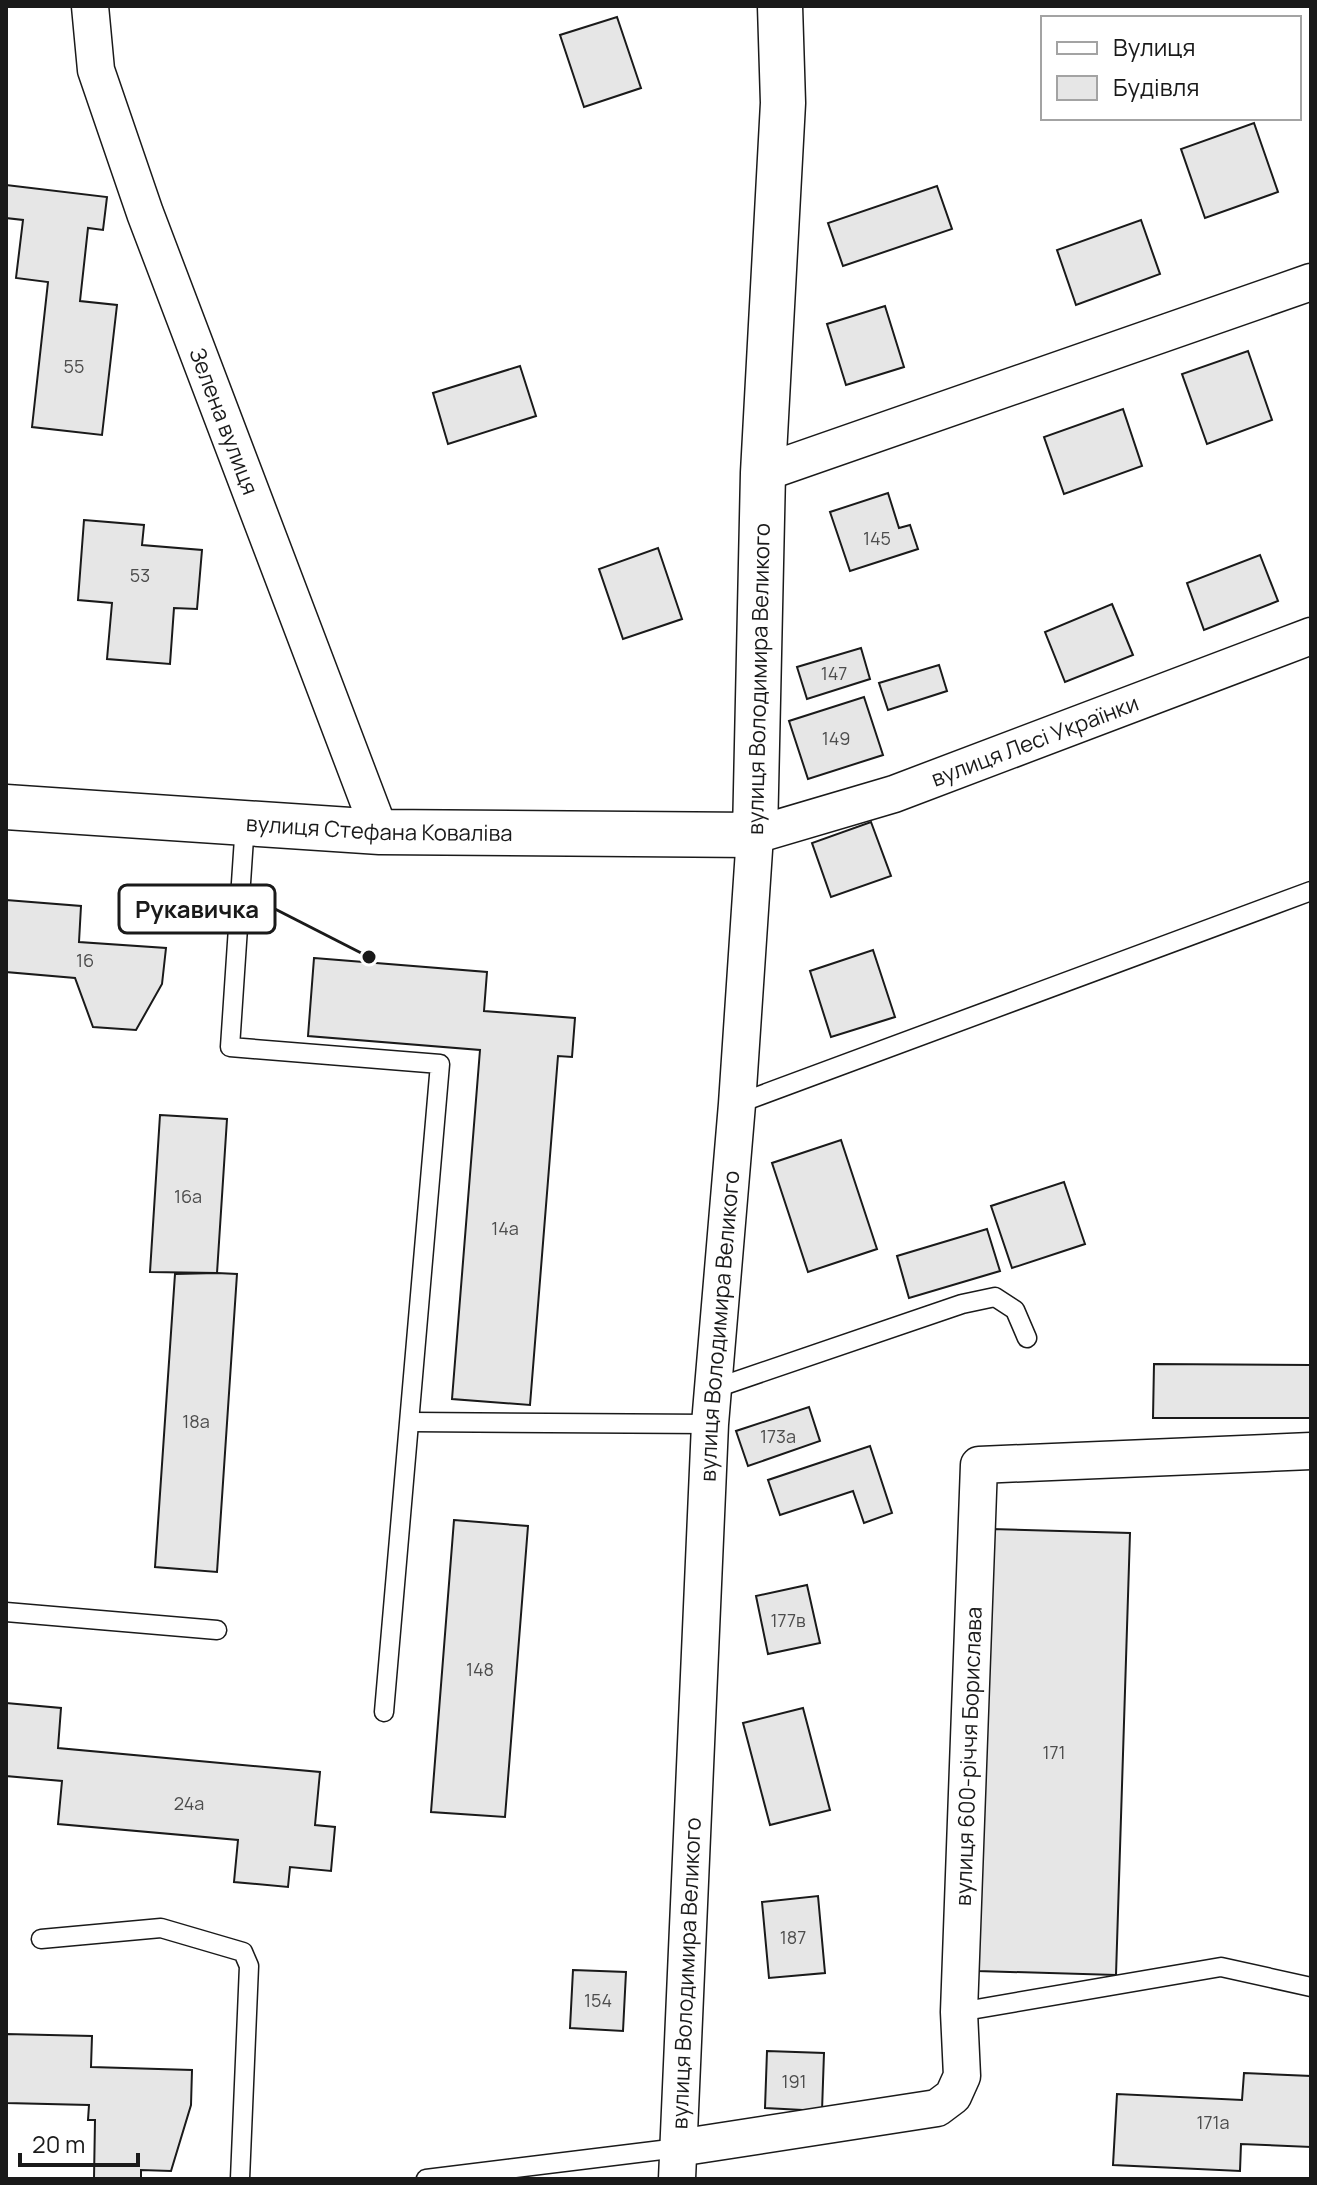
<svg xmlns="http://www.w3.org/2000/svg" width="1317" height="2185" font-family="Manrope,sans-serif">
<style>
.building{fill:#e6e6e6;stroke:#1a1a1a;stroke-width:2}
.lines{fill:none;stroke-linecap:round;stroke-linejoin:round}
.service-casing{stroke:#1a1a1a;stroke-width:21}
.minor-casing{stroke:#1a1a1a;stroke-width:39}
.tertiary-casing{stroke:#1a1a1a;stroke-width:47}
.service{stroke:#fff;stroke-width:18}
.minor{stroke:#fff;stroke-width:36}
.tertiary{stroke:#fff;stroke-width:44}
.labels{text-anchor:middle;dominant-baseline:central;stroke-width:6;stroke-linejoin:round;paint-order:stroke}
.number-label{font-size:18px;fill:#4d4d4d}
.street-label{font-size:22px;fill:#1a1a1a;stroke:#fff}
.leader{fill:none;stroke:#1a1a1a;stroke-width:3}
.callout-dot{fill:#1a1a1a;stroke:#fff;stroke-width:3}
.callout{fill:#fff;stroke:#1a1a1a;stroke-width:3}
.callout-label{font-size:24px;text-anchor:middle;font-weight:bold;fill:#1a1a1a}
</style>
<rect width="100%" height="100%" fill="#fff"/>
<g class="building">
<path d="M617 17 641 88 584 107 560 35Z"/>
<path d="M1254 123 1278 192 1205 218 1181 149Z"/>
<path d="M6 185 107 197 103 230 88 228 80 301 117 305 102 435 32 427 48 282 16 278 23 220 6 218Z"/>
<path d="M937 186 952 229 843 266 828 223Z"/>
<path d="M1141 220 1160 274 1076 305 1057 250Z"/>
<path d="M885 306 904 367 846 385 827 324Z"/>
<path d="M1248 351 1272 420 1207 444 1182 374Z"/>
<path d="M520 366 536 416 448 444 433 393Z"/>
<path d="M1123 409 1142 466 1064 494 1044 437Z"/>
<path d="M888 493 899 528 910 525 918 549 850 571 830 512Z"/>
<path d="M84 520 144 525 142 545 202 550 197 609 174 608 170 664 107 659 112 603 78 600Z"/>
<path d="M658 548 682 619 623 639 599 569Z"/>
<path d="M1260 555 1278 601 1204 630 1187 583Z"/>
<path d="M1112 604 1133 655 1065 682 1045 632Z"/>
<path d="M861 648 870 679 807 699 797 667Z"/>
<path d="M939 665 947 691 888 710 879 683Z"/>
<path d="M864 697 883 755 808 779 789 721Z"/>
<path d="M871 822 891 876 831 897 812 843Z"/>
<path d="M6 900 81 906 79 942 166 948 162 984 136 1030 93 1027 75 978 6 972Z"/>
<path d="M873 950 895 1017 831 1037 810 971Z"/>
<path d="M314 958 487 972 484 1011 575 1018 572 1057 558 1056 530 1405 452 1399 480 1050 308 1036Z"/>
<path d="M160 1115 227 1119 217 1273 150 1272Z"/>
<path d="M841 1140 877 1249 808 1272 772 1163Z"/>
<path d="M1064 1182 1085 1244 1012 1268 991 1206Z"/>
<path d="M987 1229 1000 1271 909 1298 897 1256Z"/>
<path d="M217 1273 237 1274 217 1572 155 1567 175 1274Z"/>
<path d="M1154 1364 1311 1365V1418H1153Z"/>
<path d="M809 1407 820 1441 748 1466 736 1431Z"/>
<path d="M870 1446 892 1513 864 1523 853 1491 780 1515 768 1480Z"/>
<path d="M454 1520 528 1526 505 1817 431 1812Z"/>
<path d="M991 1529 1130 1533 1116 1975 977 1971Z"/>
<path d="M807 1585 820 1643 768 1654 756 1596Z"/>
<path d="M6 1703 61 1708 58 1748 320 1772 315 1825 335 1827 331 1871 290 1867 288 1887 234 1882 238 1840 58 1824 62 1781 6 1776Z"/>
<path d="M803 1708 830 1810 770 1825 743 1723Z"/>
<path d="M818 1896 825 1973 769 1978 762 1902Z"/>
<path d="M573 1970 626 1972 623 2031 570 2028Z"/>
<path d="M6 2034 92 2036 91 2067 192 2070 191 2105 171 2171 141 2170V2179H94L95 2120H88L89 2105 6 2103Z"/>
<path d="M767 2051 824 2053 822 2111 765 2108Z"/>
<path d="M1244 2073 1311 2076V2147L1241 2144 1240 2171 1113 2165 1117 2094 1242 2100Z"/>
</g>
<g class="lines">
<defs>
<g id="service">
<path d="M245 823 230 1047 440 1064 384 1712"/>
<path d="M737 1104 1311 891"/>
<path d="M713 1389 962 1304 995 1297 1015 1310 1027 1338"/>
<path d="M411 1422 710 1424"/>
<path d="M6 1612 217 1630"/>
<path d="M41 1939 161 1928 243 1952 249 1966 240 2179"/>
<path d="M959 2012 1221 1967 1311 1987"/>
<path d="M426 2179 678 2148"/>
</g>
<g id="minor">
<path id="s1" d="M90 6 96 70 145 213 380 832"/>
<path d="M763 473 1311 282"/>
<path id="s2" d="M678 2148 937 2108 953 2096 962 2076 959 2012 979 1465 1311 1451"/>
<path id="s3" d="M677 2179 710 1424 737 1104 755 835 894 794 1311 636"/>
</g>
<g id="tertiary">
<path id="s4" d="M6 807 380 832 755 835 763 473 783 103 780 6"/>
</g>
</defs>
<use href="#service" class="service-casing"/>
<use href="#minor" class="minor-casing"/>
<use href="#tertiary" class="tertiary-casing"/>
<use href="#service" class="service"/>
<use href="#minor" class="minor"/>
<use href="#tertiary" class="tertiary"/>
</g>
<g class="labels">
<g class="number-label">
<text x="74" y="366">55</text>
<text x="877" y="538">145</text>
<text x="140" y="575">53</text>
<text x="834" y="673">147</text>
<text x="836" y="738">149</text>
<text x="85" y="960">16</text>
<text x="188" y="1196">16а</text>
<text x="505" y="1228">14а</text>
<text x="196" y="1421">18а</text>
<text x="778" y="1436">173а</text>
<text x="788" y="1620">177в</text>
<text x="480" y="1669">148</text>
<text x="1054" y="1752">171</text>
<text x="189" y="1803">24а</text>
<text x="793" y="1937">187</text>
<text x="598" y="2000">154</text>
<text x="794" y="2081">191</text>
<text x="1213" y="2122">171а</text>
</g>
<g class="street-label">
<text stroke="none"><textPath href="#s1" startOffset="438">Зелена вулиця</textPath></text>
<text stroke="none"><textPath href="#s4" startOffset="906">вулиця Володимира Великого</textPath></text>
<text stroke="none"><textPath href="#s3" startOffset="1642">вулиця Лесі Українки</textPath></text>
<text stroke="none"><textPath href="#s4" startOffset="374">вулиця Стефана Коваліва</textPath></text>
<text stroke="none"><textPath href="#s3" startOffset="854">вулиця Володимира Великого</textPath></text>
<text stroke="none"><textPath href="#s2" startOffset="624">вулиця 600-річчя Борислава</textPath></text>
<text stroke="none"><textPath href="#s3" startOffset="206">вулиця Володимира Великого</textPath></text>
</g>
</g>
<path class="leader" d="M369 957L275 909"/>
<circle class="callout-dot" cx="369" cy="957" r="8"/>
<rect class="callout" x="119" y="885" width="156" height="48" rx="8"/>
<g class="callout-label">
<text x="197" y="918">Рукавичка</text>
</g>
<rect width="1317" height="2185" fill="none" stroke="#1a1a1a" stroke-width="16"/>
<rect x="1041" y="16" width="260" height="104" fill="#ffffff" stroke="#a3a3a3" stroke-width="2"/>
<rect x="1057" y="42" width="40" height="12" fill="#ffffff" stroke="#a3a3a3" stroke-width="2"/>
<text x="1113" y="56" font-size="24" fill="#1a1a1a">Вулиця</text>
<rect x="1057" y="76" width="40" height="24" fill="#e6e6e6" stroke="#a3a3a3" stroke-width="2"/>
<text x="1113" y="96" font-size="24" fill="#1a1a1a">Будівля</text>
<path d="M20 2153v12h118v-12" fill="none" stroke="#1a1a1a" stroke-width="4"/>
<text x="32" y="2153" font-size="24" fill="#1a1a1a" stroke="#ffffff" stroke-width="6" paint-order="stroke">20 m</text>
</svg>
